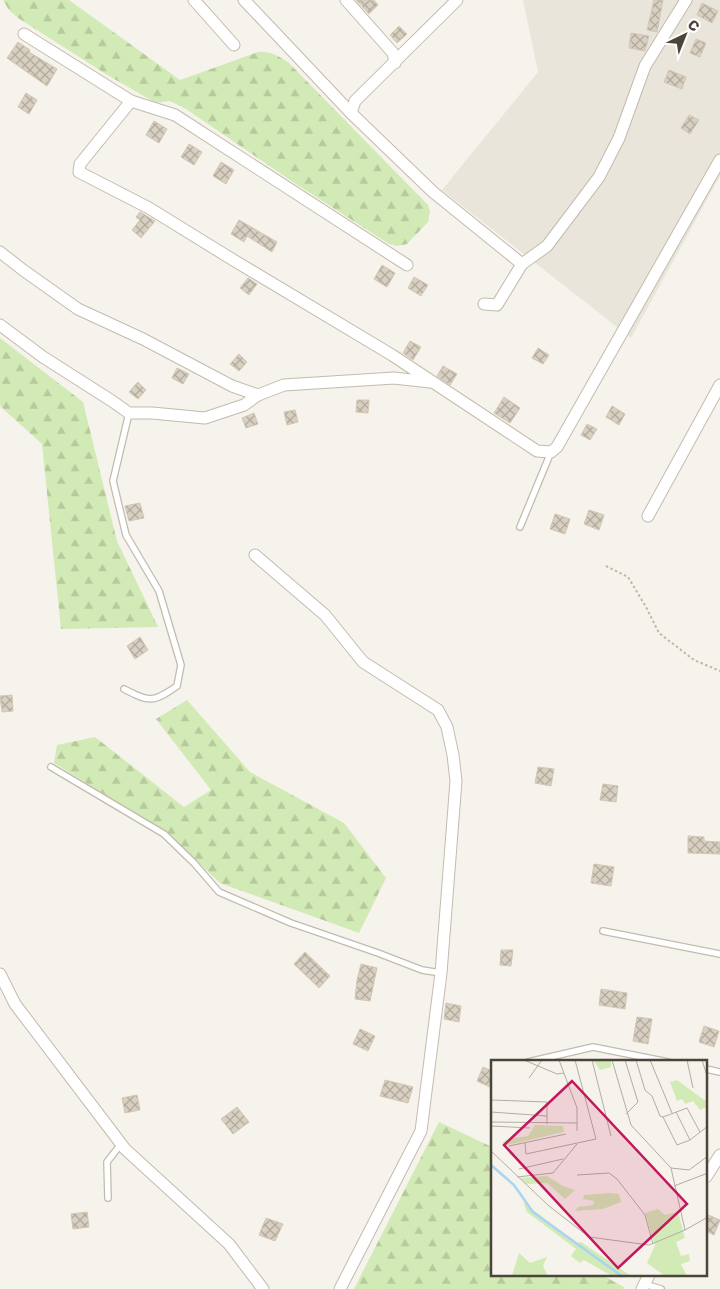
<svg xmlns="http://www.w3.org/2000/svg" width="720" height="1289" font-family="Rubik,sans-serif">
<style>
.residential{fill:#eae5da}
.forest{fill:url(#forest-firs)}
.building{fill:url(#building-cross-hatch);stroke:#d3c7b4}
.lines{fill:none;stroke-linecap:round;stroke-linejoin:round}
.lane-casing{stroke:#c2bbae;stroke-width:8}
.street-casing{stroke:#c2bbae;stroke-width:13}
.path{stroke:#c4b79f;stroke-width:2;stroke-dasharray:2.5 2.5;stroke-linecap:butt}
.lane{stroke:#fff;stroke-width:5.5}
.street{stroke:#fff;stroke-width:11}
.inset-river{fill:none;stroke:#a9d4f2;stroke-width:2.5}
.inset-road{fill:none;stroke:#b2ada4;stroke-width:1}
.view{fill:#c2185b;fill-opacity:0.15;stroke:#c2185b;stroke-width:2.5}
.inset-edge{fill:none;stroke:#4b4439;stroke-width:2.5}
</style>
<defs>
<pattern id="forest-firs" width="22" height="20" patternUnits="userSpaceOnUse" patternTransform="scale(1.25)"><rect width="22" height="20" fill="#d2eab5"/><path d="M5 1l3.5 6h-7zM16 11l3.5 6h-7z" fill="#b6ca9c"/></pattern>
<pattern id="building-cross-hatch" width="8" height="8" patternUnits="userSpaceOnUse" patternTransform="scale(1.25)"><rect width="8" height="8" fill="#d8cfc1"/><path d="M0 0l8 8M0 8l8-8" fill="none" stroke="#b1aa9e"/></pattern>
</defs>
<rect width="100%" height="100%" fill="#f6f3ec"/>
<path class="residential" d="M523 0H720V176L631 338 442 190 538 72Z"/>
<g class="forest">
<path d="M3 0H69L180 80 258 52C271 51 278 56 289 63L428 205 430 212 428 222 407 244 397 246 389 244 293 182 186 109 170 101 156 103 109 76 18 18 9 10Z"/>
<path d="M0 338 83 402 117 541 158 627 61 629 42 444 0 406Z"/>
<path d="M187 700 250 772 344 823 386 878 359 933 220 883 168 834 54 763 57 745 95 737 184 807 211 790 156 719Z"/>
<path d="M439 1122 492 1147V1275H602L624 1287 623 1289H354Z"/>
</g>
<g class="building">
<path d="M356 0H374L378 5 369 14Z"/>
<path d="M654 0H663L657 32 647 30Z"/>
<path d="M702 3 718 11 712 23 697 15Z"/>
<path d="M399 26 407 34 397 43 390 35Z"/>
<path d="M631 33 649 36 645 51 629 48Z"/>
<path d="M696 39 706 43 700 57 690 53Z"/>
<path d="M18 42 30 50 29 52 57 69 47 86 7 58Z"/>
<path d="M669 70 686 77 682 89 664 82Z"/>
<path d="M26 93 37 100 29 114 18 107Z"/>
<path d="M689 115 699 120 690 134 681 128Z"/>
<path d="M154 121 167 129 159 143 146 135Z"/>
<path d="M189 144 202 152 194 165 181 157Z"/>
<path d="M221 162 234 170 226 184 213 176Z"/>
<path d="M140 212 155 221 141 238 132 230 140 220 136 217Z"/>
<path d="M239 220 277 242 272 252 247 236 244 242 231 234Z"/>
<path d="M382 265 395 273 387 287 374 279Z"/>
<path d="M414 277 428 285 421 296 408 288Z"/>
<path d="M248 278 257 284 249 295 240 288Z"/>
<path d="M410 341 421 347 413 360 403 353Z"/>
<path d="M538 348 549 355 543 364 532 358Z"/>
<path d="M239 354 247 362 239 371 230 364Z"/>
<path d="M443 366 457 374 450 385 437 376Z"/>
<path d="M177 368 189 374 183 384 172 378Z"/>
<path d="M138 382 146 390 138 399 129 392Z"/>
<path d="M504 397 520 408 510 423 494 413Z"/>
<path d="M357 400H369L368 413 356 412Z"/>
<path d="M612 406 625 414 619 425 606 417Z"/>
<path d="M295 410 298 422 287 425 284 412Z"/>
<path d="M254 413 258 424 246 428 242 418Z"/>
<path d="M587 424 597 429 590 440 581 435Z"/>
<path d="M140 503 144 518 129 521 125 506Z"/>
<path d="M589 510 604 515 599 530 584 524Z"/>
<path d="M555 514 570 519 565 534 550 529Z"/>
<path d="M140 637 148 650 135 659 127 646Z"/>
<path d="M12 695 13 711 2 712 0 696Z"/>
<path d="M538 767 554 769 551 786 535 783Z"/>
<path d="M603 784 618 786 616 802 600 800Z"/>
<path d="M688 836 704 837V841L720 842V854L688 853Z"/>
<path d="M594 864 614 867 611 886 591 883Z"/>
<path d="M501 950H513L511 966 500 965Z"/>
<path d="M305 952 330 976 319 988 294 964Z"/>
<path d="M361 964 377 968 370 1001 355 999 357 980Z"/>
<path d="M601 989 627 993 625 1009 599 1005Z"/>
<path d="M446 1003 461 1006 459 1022 444 1019Z"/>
<path d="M637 1017 652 1019 648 1044 633 1041Z"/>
<path d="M704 1026 719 1031 714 1047 699 1042Z"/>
<path d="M360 1029 375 1036 368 1051 353 1044Z"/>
<path d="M483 1067 492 1071V1088L477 1081Z"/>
<path d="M385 1080 413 1087 408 1103 380 1096Z"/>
<path d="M137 1095 140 1110 125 1113 122 1098Z"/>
<path d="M237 1107 249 1122 233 1134 221 1119Z"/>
<path d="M87 1212 89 1227 73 1229 71 1214Z"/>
<path d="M706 1214 720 1220 714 1235 706 1231Z"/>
<path d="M266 1218 283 1224 275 1241 259 1235Z"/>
</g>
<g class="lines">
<defs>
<g id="lane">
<path d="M520 527 551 452"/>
<path d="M124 689C149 702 153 703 177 686L181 665 159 591 126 535 113 481 129 413"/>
<path d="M51 767 164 834 194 863 219 892 291 923 378 953 422 970 441 973"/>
<path d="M603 931 720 954"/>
<path d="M528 1062 593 1047 668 1062"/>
<path d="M706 1069 720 1072"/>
<path d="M108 1198 107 1162 121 1144"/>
<path d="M644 1284 661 1289"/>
</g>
<g id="street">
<path d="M194 0 234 45"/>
<path d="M244 0 351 113 433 192 522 264"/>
<path d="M346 0 393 53 395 63"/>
<path d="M24 34 131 101 175 115 407 265"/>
<path d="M131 101 80 164 79 172 149 208 230 258 392 355 537 451 551 452 557 447 720 160"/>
<path d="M351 113 355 101 457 0"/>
<path d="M0 252 23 270 78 309 143 339 232 386 258 395"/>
<path d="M484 304 497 305 522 264 547 246 599 177 619 138 645 66 686 0"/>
<path d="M0 325 43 357 112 401 129 413H152L205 418 244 405 258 395 284 385 394 378 430 382"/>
<path d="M648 516 720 385"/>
<path d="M255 555 325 615 363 662 438 710 447 727 453 755 456 781 441 973 421 1131 340 1289"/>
<path d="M0 974 15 1004 125 1149 229 1244 263 1289"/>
<path d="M706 1177 720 1155"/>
<path d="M642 1289 649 1275"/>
</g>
</defs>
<use href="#lane" class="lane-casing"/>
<use href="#street" class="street-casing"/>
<path class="path" d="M606 566 628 577 646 607 659 633 694 660 720 671"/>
<use href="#lane" class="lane"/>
<use href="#street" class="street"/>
</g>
<g transform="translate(491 1060)">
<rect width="216" height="216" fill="#f6f3ec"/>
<path d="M102 0H120V7L109 10ZM186 20 216 42V47L209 50 202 41 194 44 191 39 186 41 179 22ZM44 65 72 66 73 72 16 85 11 83 16 79 37 76ZM56 116 72 126 84 130 74 139 56 123 36 124 29 118ZM119 133 128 134 130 142 112 149 84 151 87 147 102 145 103 141 92 139 93 135ZM32 142 85 183 90 182 140 216H121L93 200 89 203 80 196 85 189 36 152ZM167 149 174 155 187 152 194 178 185 182 190 196 198 194 199 201 190 204 196 216H174L156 203 164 185 154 153ZM28 193 39 203 56 197 52 206 57 216H21Z" fill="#d2eab5"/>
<path class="inset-river" d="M0 105 23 125 42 152 132 217"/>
<path class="inset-road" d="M33 0 66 14 73 13M68 0 86 48V71M101 0 120 76M121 0 140 65 180 108 194 170 217 157M134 0 147 42 135 54M145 0 154 30 161 36 169 56 172 57M159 0 181 53M196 0 202 28M211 0 217 19M38 18 51 0M0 40 56 42V64M0 52 56 56M185 52 199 80M0 62 86 63M0 66 39 68M209 72 196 48 172 57 186 85 199 80 217 66M34 83 35 94 105 79 84 0M18 86 75 74M0 91 58 146 98 177 158 185 194 170M180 108 198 110 217 96M28 109 72 99M86 115 118 113 126 119 154 155 162 184M26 117 62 113 86 84M183 126 217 113"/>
<path class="view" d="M81 21 196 144 127 208 13 85Z"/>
<rect width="216" height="216" class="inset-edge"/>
</g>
<g transform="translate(685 35) rotate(43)" stroke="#ffffff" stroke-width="4" paint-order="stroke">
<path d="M0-4L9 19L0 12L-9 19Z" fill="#4b4439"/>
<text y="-8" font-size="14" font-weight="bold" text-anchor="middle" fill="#4b4439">С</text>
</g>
</svg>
